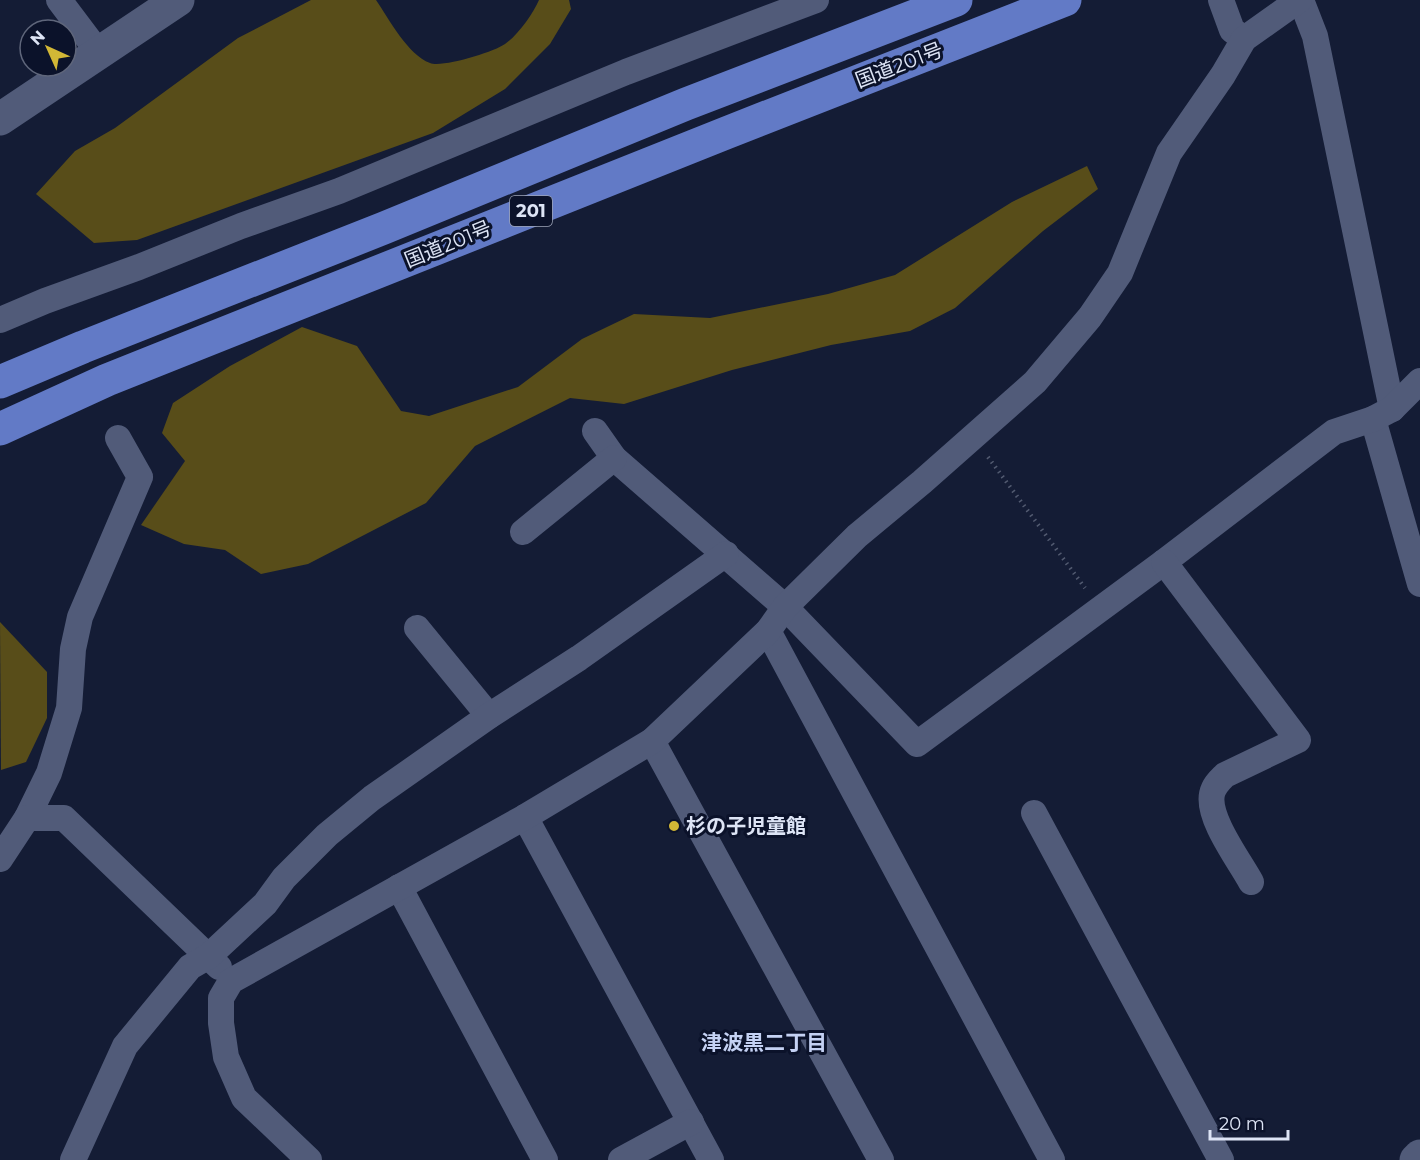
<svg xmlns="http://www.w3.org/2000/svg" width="1420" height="1160" font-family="Montserrat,'Noto Sans JP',sans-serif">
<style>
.forest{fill:#584d19}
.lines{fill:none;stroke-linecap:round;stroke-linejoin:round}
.path{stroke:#525a70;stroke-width:4;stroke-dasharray:1.5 4.5;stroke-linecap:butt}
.minor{stroke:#515b79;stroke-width:26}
.tertiary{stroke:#515b79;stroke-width:33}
.trunk{stroke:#627ac6;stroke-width:33}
.poi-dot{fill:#d2b736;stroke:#0b122a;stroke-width:2}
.labels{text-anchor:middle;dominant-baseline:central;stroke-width:6;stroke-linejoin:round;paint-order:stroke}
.shield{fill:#0b122a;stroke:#9ea5b8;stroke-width:1.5}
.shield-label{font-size:18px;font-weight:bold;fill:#dde4f5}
.street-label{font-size:20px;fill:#dde4f5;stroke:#0b122a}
.poi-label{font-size:20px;font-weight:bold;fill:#dde4f5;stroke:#0b122a;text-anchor:start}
.neighbourhood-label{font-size:21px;font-weight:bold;fill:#c4d1f3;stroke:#0b122a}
</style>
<rect width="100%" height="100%" fill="#141c35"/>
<g class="forest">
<path d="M311 0H376C389 19 408 55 430 63 442 68 494 52 505 44 518 35 533 14 539 0H569L571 9 550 44 505 89 433 133 137 240 94 243 36 194 75 151 115 128 238 38Z"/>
<path d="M1087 166 1098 189 1043 231 955 308 910 331 831 345 732 370 624 404 570 398 475 446 426 503 308 564 261 574 225 550 184 544 141 525 185 461 162 433 173 403 230 366 302 327 357 346 401 411 429 416 518 387 582 339 634 314 710 318 828 294 895 275 1012 202Z"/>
<path d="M0 622 47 672V718L26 762 1 770Z"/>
</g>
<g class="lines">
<path class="path" d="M988 457 1085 588"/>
<g class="minor">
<path d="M59 0 99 53"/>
<path d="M1221 0 1232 30 1244 39"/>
<path d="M1301 0 1315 36 1392 409"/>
<path d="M0 320 45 301 139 267 241 226 339 191 626 72 816 0"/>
<path d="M1373 419 1420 584"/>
<path d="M595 431 614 458 785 607 917 744 1164 562 1334 432 1373 419 1392 409 1420 381"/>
<path d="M523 532 614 458"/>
<path d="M1164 562 1298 740 1225 775C1220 780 1214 785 1212 794 1207 818 1239 860 1251 882"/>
<path d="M417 628 489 716"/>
<path d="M768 631 1052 1160"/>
<path d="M652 741 881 1160"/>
<path d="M1034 813 1221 1160"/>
<path d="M525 817 711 1160"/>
<path d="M27 818 49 773 69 708 73 649 80 617 140 477 118 438"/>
<path d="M0 859 27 818H64L219 967"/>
<path d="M399 887 545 1160"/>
<path d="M73 1160 125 1046 190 967 209 956 265 904 284 878 327 835 372 798 489 716 579 658 726 554"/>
<path d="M309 1160 244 1098 226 1057 221 1023V998L231 981 525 817 652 741 768 631 785 607 857 536 922 482 1035 382 1090 317 1120 273 1169 153 1223 75 1244 39 1299 0"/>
<path d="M621 1160 691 1122"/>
</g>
<g class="tertiary">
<path d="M0 119 178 0"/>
<path d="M1416 1160 1420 1156"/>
</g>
<g class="trunk">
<path d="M0 382 83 347 384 228 686 104 956 0"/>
<path d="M0 429 107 380 726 133 1065 0"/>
</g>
</g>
<circle class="poi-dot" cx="674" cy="826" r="6"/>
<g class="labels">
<rect class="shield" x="510" y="196" width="42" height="30" rx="4.5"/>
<g class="shield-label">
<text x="531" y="211">201</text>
</g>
<g class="street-label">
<text transform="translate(899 65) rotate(-21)">国道201号</text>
<text transform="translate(448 244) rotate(-22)">国道201号</text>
</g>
<g class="poi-label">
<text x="686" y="826">杉の子児童館</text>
</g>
<g class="neighbourhood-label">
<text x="764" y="1042">津波黒二丁目</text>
</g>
</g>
<g transform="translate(48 48) rotate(315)"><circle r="28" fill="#0b122a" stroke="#5f667b" stroke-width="1.5"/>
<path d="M0-4.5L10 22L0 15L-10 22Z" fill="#d2b736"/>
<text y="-9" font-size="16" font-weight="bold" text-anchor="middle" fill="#dde4f5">N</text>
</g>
<path d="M1210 1130v9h78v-9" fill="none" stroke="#dde4f5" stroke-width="3"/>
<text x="1219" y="1130" font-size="18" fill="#dde4f5" stroke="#0b122a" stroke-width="4.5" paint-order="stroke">20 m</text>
</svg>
